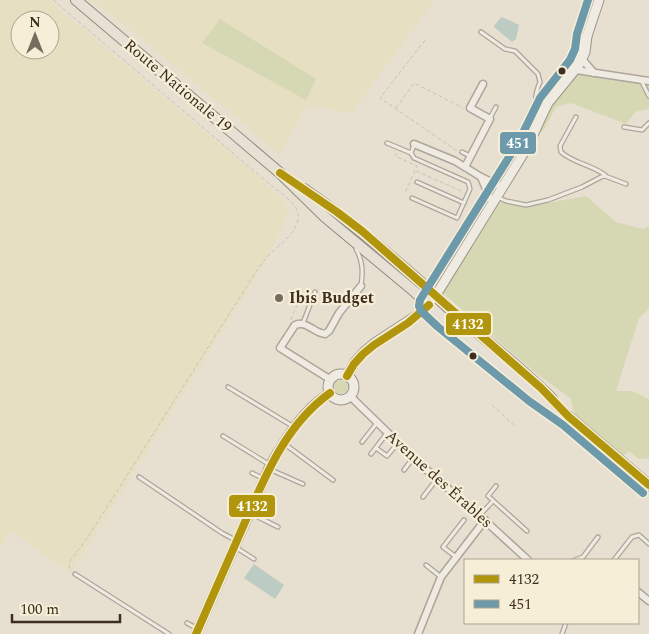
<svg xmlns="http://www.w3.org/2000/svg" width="649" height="634" font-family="Spectral,serif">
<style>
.farmland{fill:#e6dfc2;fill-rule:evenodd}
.green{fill:#d6d7b3}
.water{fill:#bcccc2}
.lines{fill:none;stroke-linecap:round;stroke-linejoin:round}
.lane-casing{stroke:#ada599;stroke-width:5.5}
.street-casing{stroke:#ada599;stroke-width:9}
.secondary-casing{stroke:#9c958a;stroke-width:11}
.primary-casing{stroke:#928b80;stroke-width:12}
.path{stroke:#c8c2b9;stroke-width:1;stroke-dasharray:4 2.5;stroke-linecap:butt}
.lane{stroke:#efebe3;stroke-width:3}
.street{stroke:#efebe3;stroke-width:6}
.secondary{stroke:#efebe3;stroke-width:9}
.primary{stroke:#e6e1d4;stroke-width:10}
.bus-1-casing{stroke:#f7eed8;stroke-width:11}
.bus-2-casing{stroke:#f7eed8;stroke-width:11}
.bus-1{stroke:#b1960d;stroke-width:8}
.bus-2{stroke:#6d9aab;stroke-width:8}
.bus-dot{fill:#3d2e20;stroke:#f7eed8;stroke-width:2}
.poi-dot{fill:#786c5e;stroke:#f7eed8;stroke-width:2}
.labels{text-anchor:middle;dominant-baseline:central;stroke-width:4.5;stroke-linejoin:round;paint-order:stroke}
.street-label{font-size:16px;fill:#3d2e20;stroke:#f7eed8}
.poi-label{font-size:16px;font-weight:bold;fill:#3d2e20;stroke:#f7eed8;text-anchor:start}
.line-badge{stroke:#f7eed8;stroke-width:2}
.badge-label{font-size:14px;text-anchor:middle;font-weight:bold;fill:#fff}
</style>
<rect width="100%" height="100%" fill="#e7e0d1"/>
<g class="farmland">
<path d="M0 0H49L251 170 283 199 290 211 265 262 230 319 71 573 11 531 0 548ZM20 20H50V50H20Z"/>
<path d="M91 0H435L351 114 308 105 279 155 242 122 135 33Z"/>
</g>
<g class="green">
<path d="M220 19 316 79 306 100 202 43Z"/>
<path d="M577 74 649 83V109L635 112 626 124 571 103 556 107 543 131 539 130 554 101Z"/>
<path d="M586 196 616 222 643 229 649 226V309L639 318 616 391H632L649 399V458L639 459 629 451 622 457 576 421 571 399 531 369 443 293 499 202 525 207Z"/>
<circle cx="341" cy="387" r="7"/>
</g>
<g class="water">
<path d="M501 17 509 20 519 25 516 39 512 42 495 28 494 26Z"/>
<path d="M254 564 284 585 275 599 244 578Z"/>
</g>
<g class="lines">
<defs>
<g id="lane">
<path d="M481 32 505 49 515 51 538 74 540 82C535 94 533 100 543 110"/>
<path d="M641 80 649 96"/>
<path d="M576 117 560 146 561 152C573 163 592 165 605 175"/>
<path d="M490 118 496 107"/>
<path d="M624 127 642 130 649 123"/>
<path d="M387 143 411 153"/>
<path d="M462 152 470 156"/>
<path d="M417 182 464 203"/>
<path d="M497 197 506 201 526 205 548 200 582 187 601 177 605 176 626 184"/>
<path d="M412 198 457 218 470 189 468 182 414 158 411 153 414 145"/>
<path d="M356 249C363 261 363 272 361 286"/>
<path d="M303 323 315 292"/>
<path d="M228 387 294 427"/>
<path d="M223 436 270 465"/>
<path d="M362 442 377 423"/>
<path d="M286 445 333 480"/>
<path d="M376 448 387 456 398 443"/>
<path d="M371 454 387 433"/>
<path d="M269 469 303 484"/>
<path d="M404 470 413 458"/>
<path d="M252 473 264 479"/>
<path d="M139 477 222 533 237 541"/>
<path d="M496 486 488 496 527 531"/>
<path d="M423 497 436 480"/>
<path d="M250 513 278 527"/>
<path d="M480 515 493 501"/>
<path d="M235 547 254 559"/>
<path d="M456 557 443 547 464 520"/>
<path d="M575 560 583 557 598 537"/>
<path d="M614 560 632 537 639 535 649 544"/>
<path d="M426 565 441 577"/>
<path d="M75 574 169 634"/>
<path d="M187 623 198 629"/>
<path d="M562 634 566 623"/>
</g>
<g id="street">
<path d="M579 58 582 59 594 73"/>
<path d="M574 68 576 70 649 81"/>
<path d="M414 144 455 161 481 177 502 187"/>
<path d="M465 167 490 119 470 108 483 84"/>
<path d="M481 177 489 196 493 203"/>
<path d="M331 380 280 348 295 325C306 320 314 333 325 334L329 331 339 313 361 286"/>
<path d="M350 396 421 465 481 517 528 560"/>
<path d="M638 592 649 601"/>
<path d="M418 634 441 577 485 520"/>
</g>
<g id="secondary">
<path d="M554 90 587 36 599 0"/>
<circle cx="341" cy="387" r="13"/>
<path d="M347 376 355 362 365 351 376 342 422 312 436 295 528 146 544 111 548 103 579 65 585 52 587 36"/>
<path d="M196 634 270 466C286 438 303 410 330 393"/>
</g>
<g id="primary">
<path d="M76 0 280 173 325 217 415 292 444 319 501 366 535 393 569 417 649 485"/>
<path d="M304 189C350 221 393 257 435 295 441 301 447 307 454 313 487 342 522 368 552 399"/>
</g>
</defs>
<use href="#lane" class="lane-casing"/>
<use href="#street" class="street-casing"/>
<use href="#secondary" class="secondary-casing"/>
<use href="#primary" class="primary-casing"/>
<g class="path">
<path d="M53 0 273 187C281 193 291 200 296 208 306 227 280 244 269 255 264 260 261 265 257 270L86 540 70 561 69 565 71 571"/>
<path d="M425 40 380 98 457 151"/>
<path d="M396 108 414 83 463 108"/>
<path d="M397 153 395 156 417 166 405 193"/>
<path d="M416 171 463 192"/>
<path d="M291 320C293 312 298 305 300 297"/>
<path d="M492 405 515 426"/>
</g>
<use href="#lane" class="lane"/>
<use href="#street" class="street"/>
<use href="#secondary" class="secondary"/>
<use href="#primary" class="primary"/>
<defs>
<g id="bus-1">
<path d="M280 173 337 212 362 231 541 388 569 417 649 485"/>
<path d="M347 376 354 364 363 354 374 345 408 323 429 305"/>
<path d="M196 634C211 599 227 564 242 529 264 479 284 426 330 393"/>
</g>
<path id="bus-2" d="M588 0 577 34 575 49 570 60 540 98 519 141 420 300 419 306 421 311 438 327 529 401 563 425 643 493"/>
</defs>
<use href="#bus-1" class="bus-1-casing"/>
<use href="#bus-2" class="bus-2-casing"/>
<use href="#bus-1" class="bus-1"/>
<use href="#bus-2" class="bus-2"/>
</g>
<g class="bus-dot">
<circle cx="562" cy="71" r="4.5"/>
<circle cx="473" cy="356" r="4.5"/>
</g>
<circle class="poi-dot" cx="279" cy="298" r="5"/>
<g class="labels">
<g class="street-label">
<text transform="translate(178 86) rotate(40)">Route Nationale 19</text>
<text transform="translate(439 479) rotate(42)">Avenue des Érables</text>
</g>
<g class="poi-label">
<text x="289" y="298">Ibis Budget</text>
</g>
</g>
<g class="line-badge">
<rect x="499" y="131" width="38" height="24" rx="5" fill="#6d9aab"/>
<rect x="445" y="312" width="47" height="24" rx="5" fill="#b1960d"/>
<rect x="228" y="494" width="48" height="24" rx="5" fill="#b1960d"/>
</g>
<g class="badge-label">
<text x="518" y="148">451</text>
<text x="468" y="329">4132</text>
<text x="252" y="511">4132</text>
</g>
<rect x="464" y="559" width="175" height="65" fill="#f7eed8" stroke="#ada18e"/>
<rect x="474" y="575" width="25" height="8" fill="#b1960d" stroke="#ada18e"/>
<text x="509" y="584" font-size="15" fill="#3d2e20">4132</text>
<rect x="474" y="600" width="25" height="8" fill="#6d9aab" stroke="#ada18e"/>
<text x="509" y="609" font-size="15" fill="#3d2e20">451</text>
<g transform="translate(35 35)"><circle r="24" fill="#f7eed8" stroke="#ada18e"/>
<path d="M0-4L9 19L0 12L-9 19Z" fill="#786c5e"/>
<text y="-8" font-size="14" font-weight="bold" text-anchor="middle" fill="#3d2e20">N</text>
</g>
<path d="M12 614v8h108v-8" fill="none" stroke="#3d2e20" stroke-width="2.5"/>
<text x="20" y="614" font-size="15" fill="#3d2e20" stroke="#f7eed8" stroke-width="4" paint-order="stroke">100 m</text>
</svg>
